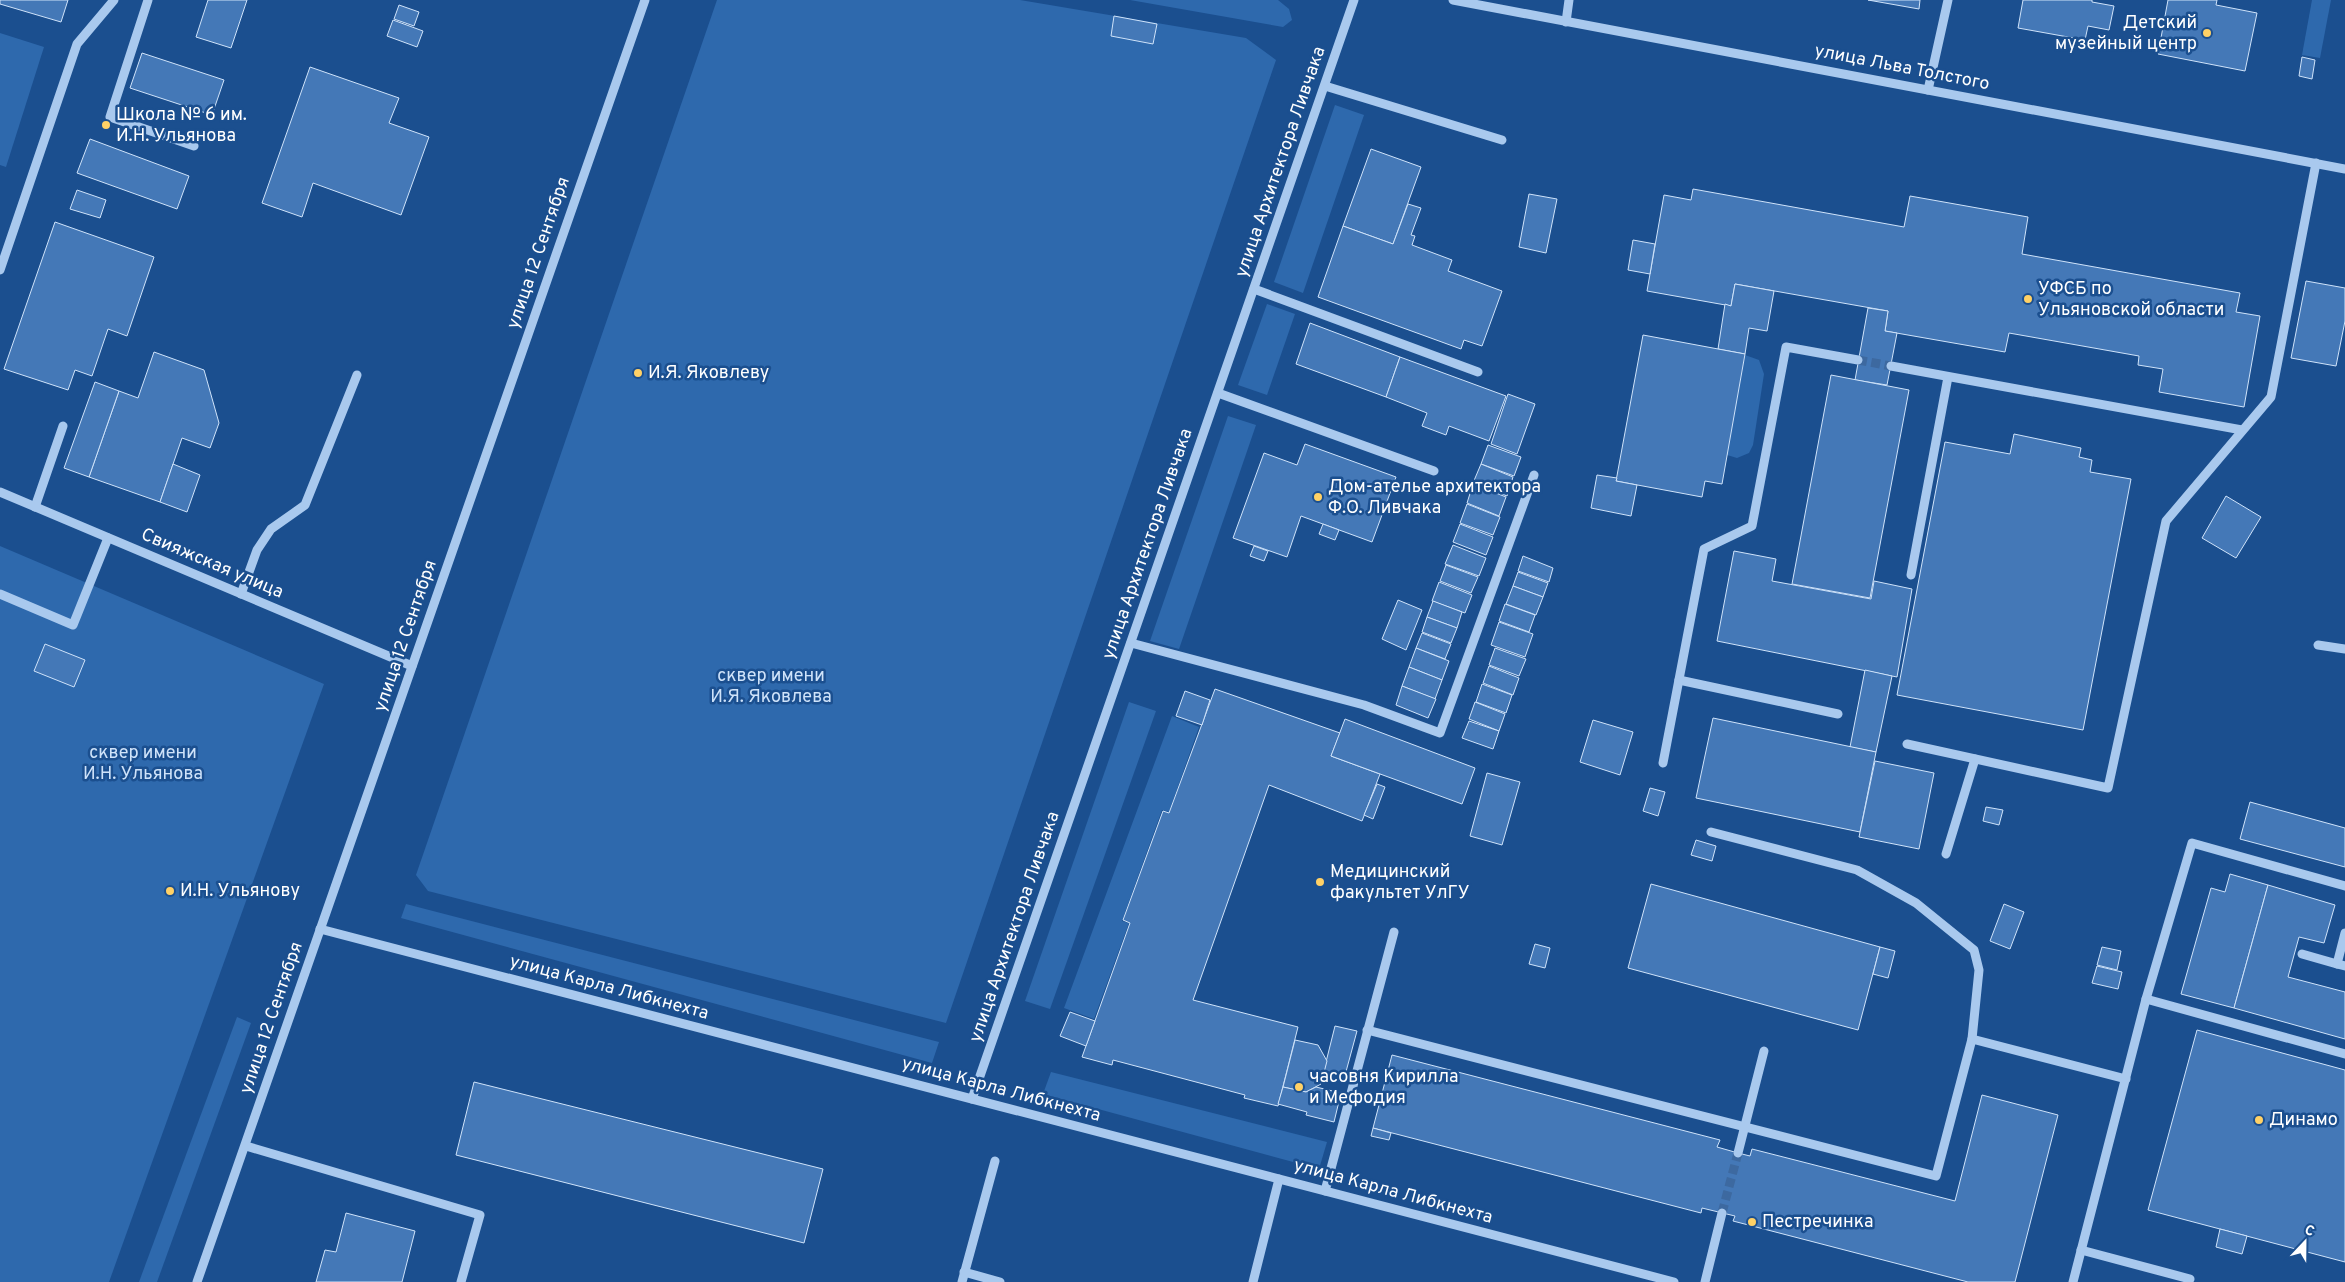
<svg xmlns="http://www.w3.org/2000/svg" width="2345" height="1282" font-family="Overpass,sans-serif">
<style>
.green{fill:#2e69ad}
.building{fill:#4478b7;stroke:#cfe3fa}
.lines{fill:none;stroke-linecap:round;stroke-linejoin:round}
.minor-tunnel{stroke:#3d69a0;stroke-width:9;stroke-dasharray:9 4.5;stroke-linecap:butt}
.minor{stroke:#a9c9ee;stroke-width:9}
.poi-dot{fill:#ffd166;stroke:#1b4f8f;stroke-width:2}
.labels{text-anchor:middle;dominant-baseline:central;stroke-width:5;stroke-linejoin:round;paint-order:stroke}
.poi-label{font-size:18px;fill:#fff;stroke:#1b4f8f;text-anchor:start}
.street-label{font-size:18px;fill:#fff;stroke:#1b4f8f}
.park-label{font-size:18px;fill:#cfe3fa;stroke:#1b4f8f}
</style>
<rect width="100%" height="100%" fill="#1b4f8f"/>
<g class="green">
<path d="M717 0H1020L1246 38 1276 60 946 1023 428 891 416 875Z"/>
<path d="M1130 0H1278L1289 9 1292 20 1283 27Z"/>
<path d="M2312 0H2331L2320 58 2302 55Z"/>
<path d="M0 33 44 47 6 167 0 165Z"/>
<path d="M1335 105 1364 115 1303 293 1274 282Z"/>
<path d="M1267 304 1295 314 1267 395 1238 385Z"/>
<path d="M1745 355 1759 360 1764 374 1753 445 1749 453 1737 458 1727 455Z"/>
<path d="M1228 416 1256 425 1179 649 1150 641Z"/>
<path d="M0 546 324 684 109 1282H0Z"/>
<path d="M1129 702 1156 711 1050 1009 1025 1001Z"/>
<path d="M1172 716 1199 727 1169 812 1162 810 1122 921 1129 923 1094 1019 1064 1008Z"/>
<path d="M406 904 939 1042 932 1063 401 918Z"/>
<path d="M237 1017 251 1023 157 1282H139Z"/>
<path d="M1051 1072 1327 1142 1319 1169 1043 1094Z"/>
</g>
<g class="building">
<path d="M0 0H68L61 22 0 4Z"/>
<path d="M208 0H247L231 48 196 37Z"/>
<path d="M1868 0H1920L1919 9Z"/>
<path d="M2023 0H2092V2L2114 6 2109 30 2088 26 2085 40 2018 28Z"/>
<path d="M2168 0H2217L2216 5 2257 13 2245 71 2158 54Z"/>
<path d="M399 5 419 12 414 26 394 19Z"/>
<path d="M1114 16 1157 24 1153 44 1111 36Z"/>
<path d="M393 20 423 31 417 47 387 36Z"/>
<path d="M142 53 224 80 212 115 130 88Z"/>
<path d="M2302 57 2315 60 2312 79 2299 76Z"/>
<path d="M310 67 399 98 389 123 429 137 401 215 313 183 302 217 262 203Z"/>
<path d="M90 139 189 176 177 209 77 173Z"/>
<path d="M1371 149 1421 167 1393 244 1343 226Z"/>
<path d="M1693 189 1904 227 1910 196 2028 217 2022 254 2240 293 2236 312 2260 316 2244 407 2159 392 2163 369 2138 365 2139 356 2009 333 2005 352 1885 331 1888 311 1735 284 1731 306 1647 291 1664 195 1691 200Z"/>
<path d="M77 190 106 200 100 218 70 209Z"/>
<path d="M1529 194 1557 199 1546 253 1519 247Z"/>
<path d="M1408 204 1421 208 1411 235 1415 236 1412 245 1452 260 1448 271 1502 291 1482 346 1464 340 1461 349 1318 297 1343 226 1393 244Z"/>
<path d="M55 222 154 257 127 336 108 329 92 376 75 370 68 390 4 369Z"/>
<path d="M1633 240 1655 244 1650 274 1628 270Z"/>
<path d="M2306 281 2345 288V321L2336 366 2291 358Z"/>
<path d="M1735 284 1774 291 1767 331 1749 328 1745 354 1718 349 1725 304 1731 306Z"/>
<path d="M1868 308 1888 311 1885 331 1897 333 1887 385 1855 380Z"/>
<path d="M1310 323 1400 357 1386 397 1296 364Z"/>
<path d="M1643 335 1745 354 1722 484 1705 481 1702 497 1616 481Z"/>
<path d="M154 352 204 370 219 423 210 448 182 438 160 502 89 477 119 391 138 398Z"/>
<path d="M1400 357 1506 396 1489 441 1449 426 1446 435 1422 426 1427 413 1386 397Z"/>
<path d="M1831 375 1909 390 1870 598 1792 584Z"/>
<path d="M95 382 119 391 89 477 64 468Z"/>
<path d="M1508 394 1535 404 1517 454 1491 444Z"/>
<path d="M2014 434 2081 448 2079 457 2092 460 2090 472 2131 479 2083 730 1897 695 1945 442 2010 454Z"/>
<path d="M1305 444 1396 477 1372 542 1301 516 1287 557 1233 538 1264 453 1297 465Z"/>
<path d="M1488 445 1521 457 1514 476 1481 464Z"/>
<path d="M173 464 200 475 187 512 160 502Z"/>
<path d="M1481 464 1513 477 1507 496 1473 483Z"/>
<path d="M1597 475 1617 478 1616 481 1637 485 1631 516 1591 508Z"/>
<path d="M1473 484 1506 497 1499 516 1467 503Z"/>
<path d="M2226 496 2261 517 2236 558 2202 538Z"/>
<path d="M1467 504 1500 517 1493 535 1460 523Z"/>
<path d="M1323 524 1339 530 1335 540 1319 534Z"/>
<path d="M1460 524 1493 537 1486 555 1453 542Z"/>
<path d="M1453 545 1486 558 1479 576 1445 564Z"/>
<path d="M1254 546 1268 551 1264 561 1250 556Z"/>
<path d="M1734 551 1776 559 1772 581 1871 599 1874 581 1912 589 1897 677 1717 641Z"/>
<path d="M1523 556 1553 568 1549 582 1518 571Z"/>
<path d="M1446 565 1478 577 1471 593 1440 581Z"/>
<path d="M1518 572 1548 583 1543 597 1513 586Z"/>
<path d="M1439 582 1472 595 1465 613 1432 601Z"/>
<path d="M1513 586 1543 597 1536 615 1506 604Z"/>
<path d="M1398 600 1422 610 1406 650 1382 639Z"/>
<path d="M1433 601 1462 612 1457 628 1427 617Z"/>
<path d="M1505 604 1535 615 1529 632 1499 621Z"/>
<path d="M1427 617 1457 628 1451 643 1422 632Z"/>
<path d="M1499 622 1533 634 1525 657 1491 645Z"/>
<path d="M1422 633 1451 644 1445 659 1416 648Z"/>
<path d="M45 644 85 660 74 687 34 671Z"/>
<path d="M1416 648 1449 661 1442 680 1409 667Z"/>
<path d="M1495 648 1526 659 1519 676 1489 665Z"/>
<path d="M1489 666 1519 678 1513 695 1483 683Z"/>
<path d="M1409 667 1442 680 1435 699 1402 686Z"/>
<path d="M1865 670 1892 676 1876 752 1850 747Z"/>
<path d="M1482 684 1512 695 1506 713 1476 702Z"/>
<path d="M1402 686 1436 699 1428 718 1396 705Z"/>
<path d="M1215 689 1340 733 1331 756 1380 774 1362 821 1269 785 1193 1000 1298 1027 1278 1106 1244 1098 1245 1095 1113 1060 1112 1065 1082 1057 1130 923 1123 920 1163 811 1169 813Z"/>
<path d="M1185 691 1210 700 1202 725 1176 716Z"/>
<path d="M1475 702 1505 714 1499 731 1469 719Z"/>
<path d="M1713 718 1876 752 1860 832 1696 798Z"/>
<path d="M1345 719 1475 768 1462 804 1331 756Z"/>
<path d="M1593 720 1633 732 1620 775 1580 762Z"/>
<path d="M1469 721 1499 731 1493 749 1462 738Z"/>
<path d="M1875 761 1934 773 1919 849 1859 837Z"/>
<path d="M1487 773 1520 782 1502 845 1470 836Z"/>
<path d="M1377 784 1385 787 1373 819 1364 815Z"/>
<path d="M1650 788 1665 792 1658 816 1643 811Z"/>
<path d="M2250 802 2345 828V867L2240 839Z"/>
<path d="M1986 807 2003 810 1999 825 1983 821Z"/>
<path d="M1696 840 1716 846 1712 861 1691 855Z"/>
<path d="M2230 874 2268 885 2234 1008 2181 994 2211 888 2225 892Z"/>
<path d="M1651 884 1880 947 1858 1030 1628 968Z"/>
<path d="M2268 885 2335 905 2324 943 2299 937 2288 977 2345 992V1039L2234 1008Z"/>
<path d="M2004 904 2024 912 2010 949 1990 941Z"/>
<path d="M1535 944 1550 948 1545 968 1529 964Z"/>
<path d="M1880 947 1895 951 1888 978 1873 974Z"/>
<path d="M2102 947 2121 951 2117 970 2097 965Z"/>
<path d="M2097 966 2122 972 2118 989 2092 983Z"/>
<path d="M1070 1012 1095 1021 1086 1046 1060 1036Z"/>
<path d="M1335 1026 1357 1031 1344 1079 1323 1074Z"/>
<path d="M2197 1030 2345 1070V1262L2148 1210Z"/>
<path d="M1295 1040 1318 1045 1327 1061 1321 1084 1306 1092 1283 1087Z"/>
<path d="M1392 1055 1720 1140 1717 1147 1738 1153 1750 1156 1752 1149 1955 1201 1982 1095 2058 1115 2015 1282H1968L1733 1221 1735 1216 1702 1208 1701 1213 1373 1128Z"/>
<path d="M474 1082 823 1169 804 1243 456 1155Z"/>
<path d="M1283 1087 1306 1092 1316 1087 1341 1093 1334 1122 1306 1115 1307 1112 1278 1104Z"/>
<path d="M1373 1128 1391 1133 1389 1140 1371 1136Z"/>
<path d="M346 1213 415 1231 402 1282H316L325 1250 336 1252Z"/>
<path d="M2220 1229 2247 1236 2242 1254 2216 1247Z"/>
</g>
<g class="lines">
<g class="minor-tunnel">
<path d="M1858 360 1891 366"/>
<path d="M1722 1213 1738 1153"/>
</g>
<g class="minor">
<path d="M148 0 110 117 194 146"/>
<path d="M1453 0 2345 169"/>
<path d="M1566 22 1569 0"/>
<path d="M1325 86 1502 140"/>
<path d="M1928 90 1948 0"/>
<path d="M0 270 77 44 114 0"/>
<path d="M1254 289 1478 372"/>
<path d="M1891 366 2242 430"/>
<path d="M1218 393 1434 471"/>
<path d="M0 492 412 666"/>
<path d="M35 507 63 426"/>
<path d="M1911 575 1948 377"/>
<path d="M0 594 73 625 108 538"/>
<path d="M241 594 257 550 271 529 305 505 357 375"/>
<path d="M1131 643 1364 705 1440 733 1534 475"/>
<path d="M2318 645 2345 649"/>
<path d="M1679 680 1838 714"/>
<path d="M1907 744 2108 788 2166 521 2271 397 2316 163"/>
<path d="M1663 763 1704 549 1752 526 1786 347 1858 360"/>
<path d="M1711 832 1857 870 1916 903 1974 950 1979 970 1972 1039"/>
<path d="M1946 854 1975 759"/>
<path d="M320 929 1674 1282"/>
<path d="M2345 933 2337 964 2345 966"/>
<path d="M2302 954 2337 964"/>
<path d="M2146 999 2345 1054"/>
<path d="M1367 1030 1936 1176 1972 1039 2126 1079"/>
<path d="M972 1099 1354 0"/>
<path d="M246 1146 480 1215 461 1282"/>
<path d="M1738 1153 1764 1051"/>
<path d="M1325 1191 1394 932"/>
<path d="M2081 1250 2190 1279"/>
<path d="M964 1272 1000 1282"/>
<path d="M197 1282 645 0"/>
<path d="M962 1282 995 1161"/>
<path d="M1253 1282 1279 1179"/>
<path d="M1705 1282 1722 1213"/>
<path d="M2073 1282 2146 999 2192 843 2345 886"/>
</g>
</g>
<g class="poi-dot">
<circle cx="2207" cy="33" r="5"/>
<circle cx="106" cy="125" r="5"/>
<circle cx="2028" cy="299" r="5"/>
<circle cx="638" cy="373" r="5"/>
<circle cx="1318" cy="497" r="5"/>
<circle cx="1320" cy="882" r="5"/>
<circle cx="170" cy="891" r="5"/>
<circle cx="1299" cy="1087" r="5"/>
<circle cx="2259" cy="1120" r="5"/>
<circle cx="1752" cy="1222" r="5"/>
</g>
<g class="labels">
<g class="poi-label">
<text x="2197" y="23" text-anchor="end">Детский<tspan x="2197" dy="21">музейный центр</tspan></text>
<text x="116" y="115">Школа № 6 им.<tspan x="116" dy="21">И.Н. Ульянова</tspan></text>
<text x="2038" y="289">УФСБ по<tspan x="2038" dy="21">Ульяновской области</tspan></text>
<text x="648" y="373">И.Я. Яковлеву</text>
<text x="1328" y="487">Дом-ателье архитектора<tspan x="1328" dy="21">Ф.О. Ливчака</tspan></text>
<text x="1330" y="872">Медицинский<tspan x="1330" dy="21">факультет УлГУ</tspan></text>
<text x="180" y="891">И.Н. Ульянову</text>
<text x="1309" y="1077">часовня Кирилла<tspan x="1309" dy="21">и Мефодия</tspan></text>
<text x="2269" y="1120">Динамо</text>
<text x="1762" y="1222">Пестречинка</text>
</g>
<g class="street-label">
<text transform="translate(1902 68) rotate(11)">улица Льва Толстого</text>
<text transform="translate(1281 162) rotate(-71)">улица Архитектора Ливчака</text>
<text transform="translate(539 253) rotate(-71)">улица 12 Сентября</text>
<text transform="translate(1148 544) rotate(-71)">улица Архитектора Ливчака</text>
<text transform="translate(212 564) rotate(23)">Свияжская улица</text>
<text transform="translate(406 636) rotate(-71)">улица 12 Сентября</text>
<text transform="translate(1015 927) rotate(-71)">улица Архитектора Ливчака</text>
<text transform="translate(609 988) rotate(15)">улица Карла Либкнехта</text>
<text transform="translate(272 1018) rotate(-71)">улица 12 Сентября</text>
<text transform="translate(1001 1090) rotate(15)">улица Карла Либкнехта</text>
<text transform="translate(1393 1192) rotate(15)">улица Карла Либкнехта</text>
</g>
<g class="park-label">
<text x="771" y="676">сквер имени<tspan x="771" dy="21">И.Я. Яковлева</tspan></text>
<text x="143" y="753">сквер имени<tspan x="143" dy="21">И.Н. Ульянова</tspan></text>
</g>
</g>
<g transform="translate(2305 1242) rotate(22)" stroke="#1b4f8f" stroke-width="4" paint-order="stroke">
<path d="M0-4L9 19L0 12L-9 19Z" fill="#ffffff"/>
<text y="-8" font-size="14" font-weight="bold" text-anchor="middle" fill="#ffffff">С</text>
</g>
</svg>
